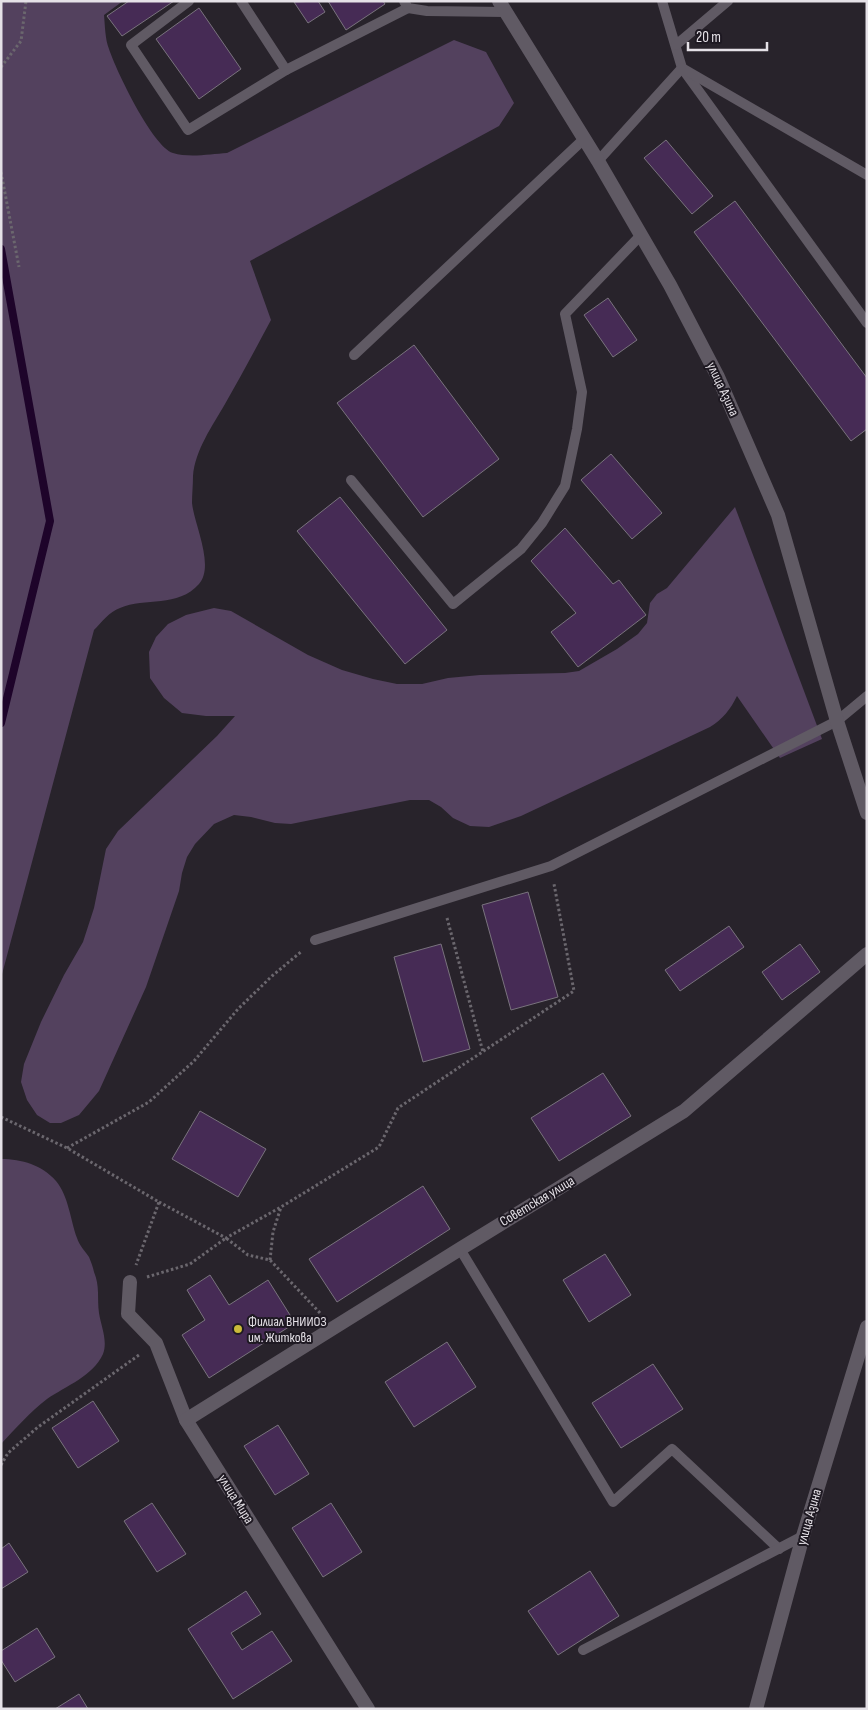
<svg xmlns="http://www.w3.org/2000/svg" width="868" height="1710" font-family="'Sofia Sans Condensed',sans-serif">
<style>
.green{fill:#53415e}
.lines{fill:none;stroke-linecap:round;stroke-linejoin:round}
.stream{stroke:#1e042a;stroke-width:8}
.building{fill:#462b55;stroke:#79737d}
.path{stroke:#6b676e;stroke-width:3;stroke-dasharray:2.5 2.5;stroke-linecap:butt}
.service{stroke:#605a64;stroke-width:10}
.minor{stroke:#605a64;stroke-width:14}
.tertiary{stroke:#605a64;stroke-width:14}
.poi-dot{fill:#caba3a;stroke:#1e1922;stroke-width:2}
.labels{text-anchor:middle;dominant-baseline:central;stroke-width:4;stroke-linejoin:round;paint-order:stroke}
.street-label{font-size:14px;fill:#e5e1e7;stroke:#1e1922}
.poi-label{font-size:14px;fill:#e5e1e7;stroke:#1e1922;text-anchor:start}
</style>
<rect width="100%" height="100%" fill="#28232b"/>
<g class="green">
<path d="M1 1H123L104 15C105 25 105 39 109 49 116 70 152 146 173 153 189 158 211 154 227 153L454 40 486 52 514 103 499 126 250 261 271 320C256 348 241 376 225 404 213 425 195 450 193 476 193 485 192 494 192 503 194 524 215 566 199 584 178 608 145 597 120 608 109 612 102 622 94 630L1 978Z"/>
<path d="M735 507 822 739 780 758 737 696C730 710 723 719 710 727L521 816 489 827 470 826 453 818 441 807 429 800H410L291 824 275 823 251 817 234 815 214 824 195 844 187 857 182 873 179 891 146 987 99 1091 79 1115 61 1123H50L37 1115 27 1100 21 1082 24 1064 41 1022 64 975 83 942 94 908 106 849 118 831 217 736 235 716H206L182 713 164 698 150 678 149 652 156 637 168 624 186 615 214 608 231 611 308 655 342 670 373 679 397 684H422L448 678 480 675 565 673 579 671 617 649 638 634 647 623 650 603 657 594 667 588Z"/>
<path d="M1 1159C22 1159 42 1165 56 1181 69 1197 70 1219 77 1238 79 1245 85 1251 89 1257 91 1262 93 1267 94 1272 100 1286 97 1298 99 1313 101 1326 108 1341 103 1354 93 1376 66 1386 47 1399 30 1412 16 1428 1 1444Z"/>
</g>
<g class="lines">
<path class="stream" d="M1 249 50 521 1 723"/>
</g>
<g class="building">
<path d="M129 1H174L122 36 107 16Z"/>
<path d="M318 1 325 12 308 23 294 2Z"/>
<path d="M328 1H383L385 4 346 30Z"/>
<path d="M199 8 241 69 199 99 156 39Z"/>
<path d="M666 140 713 196 692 214 644 158Z"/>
<path d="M735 201 867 378V429L851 441 694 232Z"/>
<path d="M608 298 637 340 613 357 584 315Z"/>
<path d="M414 345 499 459 423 517 337 403Z"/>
<path d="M611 454 662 513 632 539 581 480Z"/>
<path d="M340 497 447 630 405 664 297 531Z"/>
<path d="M565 528 613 584 619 580 646 615 578 667 551 632 576 613 531 561Z"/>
<path d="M528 892 558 997 511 1010 482 905Z"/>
<path d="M729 926 744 947 680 991 665 970Z"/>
<path d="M441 944 470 1049 423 1062 394 957Z"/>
<path d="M800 944 820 972 782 1000 762 972Z"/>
<path d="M603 1073 631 1116 559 1161 531 1118Z"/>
<path d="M200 1111 266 1149 238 1197 172 1159Z"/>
<path d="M423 1186 450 1229 337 1302 309 1259Z"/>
<path d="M605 1254 631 1295 589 1322 563 1280Z"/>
<path d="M210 1275 229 1305 268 1280 295 1323 209 1378 182 1335 205 1320 187 1290Z"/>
<path d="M447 1342 476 1387 414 1427 385 1382Z"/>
<path d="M653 1364 683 1409 621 1448 592 1403Z"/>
<path d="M93 1401 119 1441 78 1468 52 1428Z"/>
<path d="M278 1425 309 1474 275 1495 244 1446Z"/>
<path d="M152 1503 186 1554 157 1572 124 1521Z"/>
<path d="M331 1503 362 1552 323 1577 292 1528Z"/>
<path d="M9 1543 28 1572 1 1589V1549Z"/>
<path d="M590 1571 619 1616 558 1655 528 1611Z"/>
<path d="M246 1591 261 1614 231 1633 242 1650 272 1631 292 1661 233 1699 188 1629Z"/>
<path d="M37 1628 55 1657 15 1682 1 1660V1651Z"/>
<path d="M79 1694 88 1709H55Z"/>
</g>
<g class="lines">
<g class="path">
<path d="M1 67 21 41 26 1"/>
<path d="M1 172 19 267"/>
<path d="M447 918 483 1052"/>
<path d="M1 1117 67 1148 159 1202 136 1265"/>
<path d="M67 1148 149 1102 194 1061 238 1009 272 976 302 951"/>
<path d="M159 1202 226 1238 281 1207 379 1147 398 1108 574 991 554 884"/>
<path d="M270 1260 273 1232 281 1207"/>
<path d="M147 1277 190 1264 226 1238 248 1255 270 1260 321 1314"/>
<path d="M1 1465 8 1453 38 1427 139 1355"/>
</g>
<g class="service">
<path d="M189 1 131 45 188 130 286 70"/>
<path d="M241 1 286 70 408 8"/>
<path d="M404 1 408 8 427 11 505 12"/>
<path d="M662 1 682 68 867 323"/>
<path d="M676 45 728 1"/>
<path d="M598 161 682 68 867 175"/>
<path d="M354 355 585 138"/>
<path d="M351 480 453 604 521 549 542 523 565 486 577 429 582 392 565 314 641 235"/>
<path d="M315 940 551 866 837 721 867 696"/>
<path d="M460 1249 613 1502 672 1449 779 1549"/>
<path d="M583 1650 803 1536"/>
</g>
<g class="minor">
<path d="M130 1282 128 1314 156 1343 186 1420 368 1709"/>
<path d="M186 1420 460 1249 684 1111 867 954"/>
</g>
<g class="tertiary">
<path d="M499 1 598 161 670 285 718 377 778 515 837 721 867 813"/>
<path d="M756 1709 803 1536 867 1327"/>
</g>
</g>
<circle class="poi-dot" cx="238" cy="1329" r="5"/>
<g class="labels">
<g class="street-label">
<text transform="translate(723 389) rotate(65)">улица Азина</text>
<text transform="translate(537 1201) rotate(-31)">Советская улица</text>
<text transform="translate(236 1499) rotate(58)">улица Мира</text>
<text transform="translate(809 1517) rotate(-74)">улица Азина</text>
</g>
<g class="poi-label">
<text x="248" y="1321">Филиал ВНИИОЗ<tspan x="248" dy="16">им. Житкова</tspan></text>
</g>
</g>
<rect width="868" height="1710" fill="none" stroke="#e5e1e7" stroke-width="5"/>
<path d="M688 42v8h79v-8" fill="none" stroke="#e5e1e7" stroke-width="2.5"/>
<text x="696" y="42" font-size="15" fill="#e5e1e7" stroke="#1e1922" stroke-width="4" paint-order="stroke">20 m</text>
</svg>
